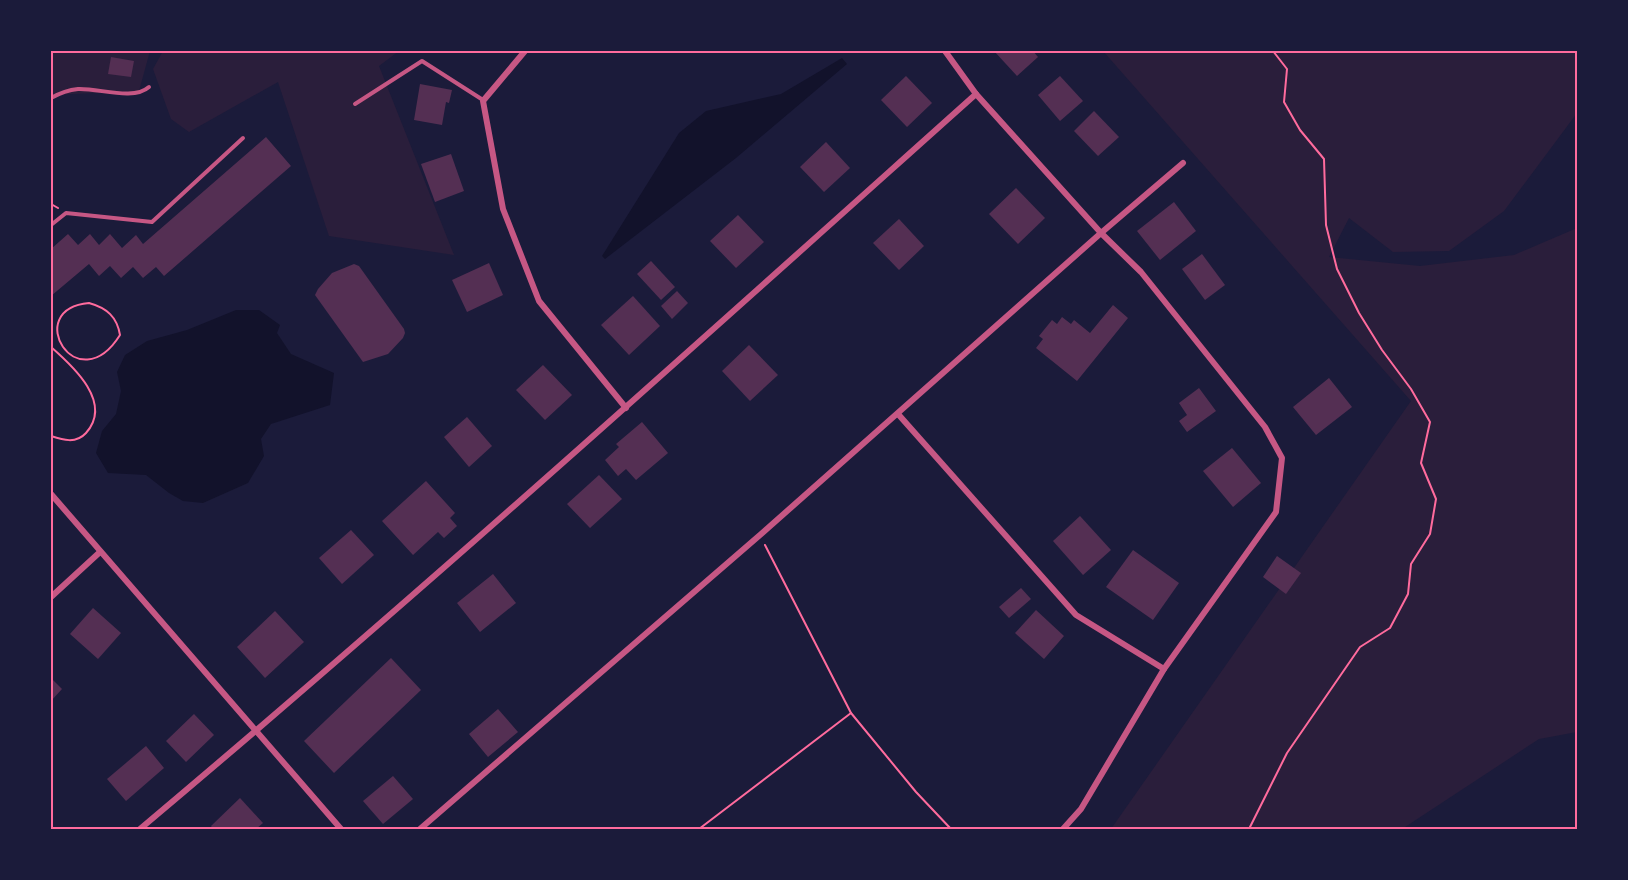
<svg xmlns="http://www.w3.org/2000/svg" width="1628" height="880" font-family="Helvetica,sans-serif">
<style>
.green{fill:#2a1e3b}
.water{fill:#12122b}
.building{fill:#542f53}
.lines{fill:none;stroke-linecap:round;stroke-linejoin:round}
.path{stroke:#ff6b9d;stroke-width:2}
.service{stroke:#c65784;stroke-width:4}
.minor{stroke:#c65784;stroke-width:6}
.neatline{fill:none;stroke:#ff6b9d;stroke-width:2}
</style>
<rect width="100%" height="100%" fill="#1b1b3a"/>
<g class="green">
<path d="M51 51H150L139 91 51 95Z"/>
<path d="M163 51H399L379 66 454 255 329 236 278 82 189 132 171 119 153 69Z"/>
<path d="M1103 51H1577V113L1504 211 1449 251 1393 252 1349 218 1329 257 1420 266 1514 255 1577 228V732L1539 739 1402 829H1111L1411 401Z"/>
</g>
<g class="water">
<path d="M842 58 847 64 736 158 605 259 602 256 679 133 706 111 781 94Z"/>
<path d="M236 310H259L280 325 277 333 291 354 334 373 330 405 271 424 261 439 264 456 248 483 203 503 183 501 169 493 146 475 108 473 96 453 102 431 116 414 121 391 117 372 125 355 147 341 187 330Z"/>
</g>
<g class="building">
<path d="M994 51H1033L1038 57 1017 76Z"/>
<path d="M111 57 134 61 131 77 108 74Z"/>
<path d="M906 76 932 103 907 127 881 100Z"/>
<path d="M1060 76 1083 101 1060 121 1038 95Z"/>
<path d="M420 84 452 90 449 103 446 102 442 125 414 120Z"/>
<path d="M1094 111 1119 137 1098 156 1074 131Z"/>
<path d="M266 137 291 166 164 276 156 267 143 278 133 267 121 278 110 266 99 276 89 264 51 296V249L68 234 78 245 90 234 99 245 110 234 122 248 136 235 143 244Z"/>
<path d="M826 142 850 168 824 192 800 167Z"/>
<path d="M451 154 464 191 435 202 421 164Z"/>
<path d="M1016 188 1045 218 1018 244 989 214Z"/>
<path d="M1174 202 1196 231 1160 260 1137 231Z"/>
<path d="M738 215 764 242 736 268 710 241Z"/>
<path d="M899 219 924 246 899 270 873 243Z"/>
<path d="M1202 254 1225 285 1205 300 1182 269Z"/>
<path d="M651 261 675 287 661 300 637 274Z"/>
<path d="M489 263 503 295 467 312 452 280Z"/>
<path d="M354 264 359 266 404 329 405 333 403 338 388 354 363 362 315 295 318 289 332 273Z"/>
<path d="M677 291 688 303 672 319 661 306Z"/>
<path d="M633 296 660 326 629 355 601 325Z"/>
<path d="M1113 305 1128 318 1077 381 1036 348 1043 339 1039 336 1052 320 1057 324 1062 317 1071 324 1074 320 1090 333Z"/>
<path d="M749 345 778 375 750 401 722 371Z"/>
<path d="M543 365 572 395 545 420 516 390Z"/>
<path d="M1329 378 1352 407 1316 435 1293 407Z"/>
<path d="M1199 388 1216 411 1187 432 1179 421 1187 415 1179 403Z"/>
<path d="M467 417 492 446 469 467 444 437Z"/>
<path d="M642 422 668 453 636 480 626 469 618 476 605 460 619 447 616 444Z"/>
<path d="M1232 448 1261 483 1233 507 1203 471Z"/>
<path d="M599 475 622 499 590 528 567 504Z"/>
<path d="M426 481 455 513 450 518 457 526 444 538 438 532 413 555 382 521Z"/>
<path d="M1080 516 1111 550 1083 575 1053 541Z"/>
<path d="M351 530 374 555 342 584 319 558Z"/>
<path d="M1133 550 1179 583 1153 620 1106 587Z"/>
<path d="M1277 556 1301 573 1286 594 1263 577Z"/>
<path d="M493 574 516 603 480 632 457 603Z"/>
<path d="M1021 588 1031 599 1009 618 999 607Z"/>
<path d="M93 608 121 633 98 659 70 634Z"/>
<path d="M1036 610 1064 636 1044 659 1015 633Z"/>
<path d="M275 611 304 642 265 678 237 647Z"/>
<path d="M391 658 421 690 334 773 304 741Z"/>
<path d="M51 678 62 689 51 701Z"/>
<path d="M498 709 518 732 488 757 469 734Z"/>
<path d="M194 714 214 735 186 762 166 741Z"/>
<path d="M146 746 164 768 126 801 107 779Z"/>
<path d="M393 776 413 799 383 824 363 801Z"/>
<path d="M240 798 263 823 256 829H213L211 826Z"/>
</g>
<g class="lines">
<g class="path">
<path d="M51 204 58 208"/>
<path d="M89 303C107 308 117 317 120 335 77 403 21 309 89 303Z"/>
<path d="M51 347C74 367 113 403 86 433 76 444 63 440 51 436"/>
<path d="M765 545 851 713 916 792 951 829"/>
<path d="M699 829 851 713"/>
<path d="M1249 829 1287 753 1360 647 1390 628 1408 594 1411 564 1430 534 1436 499 1421 463 1430 422 1411 389 1382 350 1359 313 1337 269 1326 225 1324 159 1300 130 1284 102 1287 69 1273 51"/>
</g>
<g class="service">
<path d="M51 98C60 93 68 90 78 89 99 88 133 101 149 87"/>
<path d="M355 104 422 61 483 100"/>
<path d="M51 225 66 213 152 222 243 138"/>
</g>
<g class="minor">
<path d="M525 51 483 101 503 209 539 301 626 408"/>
<path d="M945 51 976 94 1101 233 1141 272 1265 427 1282 458 1276 512 1164 669 1081 809 1063 829"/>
<path d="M898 414 1076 615 1164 669"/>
<path d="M51 494 341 829"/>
<path d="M51 597 100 552"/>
<path d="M140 829C424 590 700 341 976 94"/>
<path d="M420 829 760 535 1101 233 1183 163"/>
</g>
</g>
<rect width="1628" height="880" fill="none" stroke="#1b1b3a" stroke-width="105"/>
<rect x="52" y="52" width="1524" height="776" class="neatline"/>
</svg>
